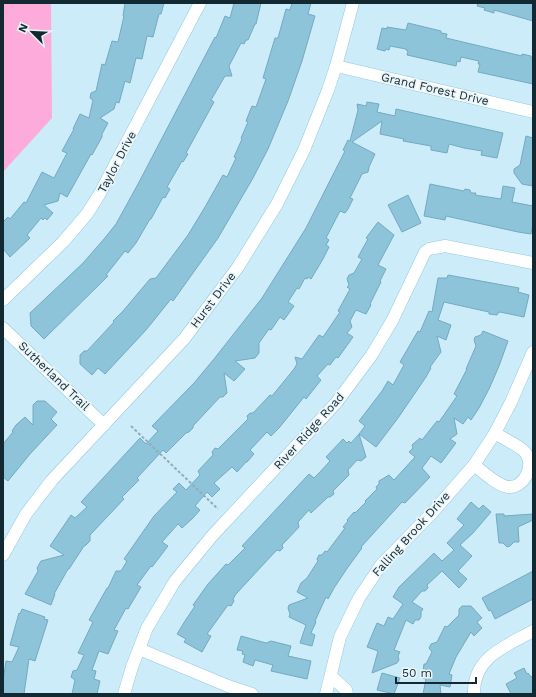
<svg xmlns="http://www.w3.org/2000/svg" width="536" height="697" font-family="'Work Sans',sans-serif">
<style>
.green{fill:#fdabda}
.building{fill:#8dc4d9;stroke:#74aabf}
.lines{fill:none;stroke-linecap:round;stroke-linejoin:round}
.minor-casing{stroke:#92c9de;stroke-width:13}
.path{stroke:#90adb9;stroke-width:2;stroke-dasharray:3 2;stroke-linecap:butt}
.minor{stroke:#fff;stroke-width:12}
.labels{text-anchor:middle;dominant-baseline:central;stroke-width:3.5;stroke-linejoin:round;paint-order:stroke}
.street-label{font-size:12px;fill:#132932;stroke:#ebf6fa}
</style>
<rect width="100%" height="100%" fill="#ccecfa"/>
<path class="green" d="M3 3H51L52 118 3 172Z"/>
<g class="building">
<path d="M125 3H164L161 14H159L153 37 147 36 142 59 136 58 130 83 125 81 119 103 116 102 114 109 100 118 108 123 102 134V137L92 155 91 154 67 197 60 193 58 201 44 205 53 213 47 220 45 218 43 220 41 218 27 235 30 238 10 257 3 249V222L8 217 10 219 24 202 26 203 42 172 54 178 67 153 62 151 74 129H73L80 114 89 118 93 100 90 98 91 93 96 91 102 64 105 65 112 41 118 42 124 16H123Z"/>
<path d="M234 3H261L256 24H255L248 40H246L244 44 241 43 229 66 232 76H225L211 100 214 102 186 153 188 154 183 162 182 161 167 187 170 189 165 198 163 197 151 219H150L136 243 128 253 125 251 106 275 108 276 44 339 31 326 30 313 83 263 104 239 116 224 138 184 215 37 216 38 225 16 230 18Z"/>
<path d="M292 3H311L308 14 315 16 302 61 288 101 268 149 253 178 218 238 173 301 171 299 146 330 105 374 98 368 92 375 80 364V355L84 351H87L114 322 113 321 123 311 150 279 156 278 188 235 205 207 223 175 227 177 236 158 234 157 242 139 241 138 248 122 246 121 252 106 256 107 266 79 263 78 275 38H278L286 9 290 10Z"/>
<path d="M478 3H533V21L494 10V13L484 10 485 8 477 6Z"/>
<path d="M408 23 441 31V33L447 34 446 38 522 56V54L531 56V58H533V84L478 72 480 64H478L479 61 461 57 460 62 457 61 456 66 407 55 408 51 406 50V49L390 46 389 50 386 49 385 51 377 49 382 28 387 29V27L406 30Z"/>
<path d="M367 102 379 104 377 112 395 116 396 109 503 133 497 158 481 155 482 151 464 148 449 144 447 153 431 150V146L403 141 404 139 380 134 382 121 352 142 375 154 369 167V168L368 172 362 174 350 198 353 199 348 209 345 213 340 211 326 238 329 240 326 245 329 247 323 259 311 279 308 277 307 279 305 278 299 289 297 288 288 302 294 306 284 320 280 317 271 330 269 329 259 343V353L255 358 235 361 245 369 234 381 224 373 227 393 223 397H220L193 426V428L189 432 186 433 166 453 163 450 137 478 139 480 122 497 124 499 90 535V541L86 545 84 546 69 569H68L54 594H55L51 605 25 594 38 571 37 568 41 561 64 555 50 546 71 515 75 518 87 507 81 502 140 438 146 444 158 431 152 426 194 383 214 359 262 298 306 228 345 151 343 150 348 140 350 141 358 110 357 104 366 106Z"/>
<path d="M526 136 533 138V186L522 184 514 173V169L520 165Z"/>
<path d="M430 184 464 191 465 189 470 190 471 193H476L475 195 501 199 503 186 515 188 512 202 533 206V224L531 234 518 232 446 216 445 220 424 216Z"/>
<path d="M408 195 421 223 402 232 388 205Z"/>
<path d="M378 222 394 235 378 265 386 269 380 281 381 282 370 304 371 305 366 314 356 310 350 321 352 327 347 333 353 337 338 358 336 357 330 365 328 364 317 376 321 380 306 399 304 397 279 428 271 436 267 432 250 450 254 454 247 462H246L237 472 232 467 214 483 220 489 212 497 207 492 195 506 200 510 193 518 182 528 178 524 162 542 168 546 152 567 151 566 137 585 141 587 128 609 126 608 114 630 118 631 108 654 99 651 92 670 96 671 94 679 100 681 97 694H72L75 680 71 677 73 671 77 670 84 655 78 653 93 622 89 620 107 588H108L116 571H121L127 561 124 559 154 516 177 492 173 489 179 483 186 490 200 475 198 471 213 455 212 452 215 448 218 449 248 419 247 416 250 413H253L270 395 272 396 294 369 297 364 295 357 302 359 319 335 323 337 340 312 338 311 350 289 347 287 349 285 347 279 349 275 354 273 362 259 358 257 368 239 366 238Z"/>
<path d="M448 275 519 288 518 292 529 295 524 317 500 312 498 313 497 315 489 314V312L444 302 438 320 451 325 446 340 437 336 441 352 430 367 431 368 426 377 398 418 376 447 359 434 366 457 361 461 357 460 348 470 349 475 333 491 334 494 330 497H328L311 513 309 510 298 522 299 527 282 545 283 548 280 551 277 550 273 554 236 594 233 599 234 601 231 606 228 605 207 634 211 636 202 652 184 642 186 639 177 634 185 621 195 606 193 605 208 584 226 564 228 565 245 548 242 546 309 474 314 478 319 473 330 461 326 457 343 439 347 443 349 441 351 443 359 434 365 426 359 421 382 391 388 381 393 385 404 365 400 362 418 331 420 332 429 311 432 312 438 278H447Z"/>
<path d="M483 331 508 341 499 366 489 389 479 408 471 420 468 417 463 424 454 418 457 434 450 439 456 443 441 463 431 456 422 468 430 477 405 503 402 502 361 547 362 548 348 567 334 588 328 599 326 597 315 621 316 622 311 633 315 635 312 646 300 643 306 625 289 617 290 614 288 608 289 605 308 598 297 592 301 583 307 578 318 561 317 559 319 555H322L325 551 327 552 345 528 343 527 348 521 347 520 354 512 355 513 366 502 365 501 377 489 376 487 379 484V481L389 475 394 480 415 457 409 452 413 448 412 445 420 438 422 440 437 421 439 422 457 396 454 394 467 369H466L476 346 474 340 475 337 481 335Z"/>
<path d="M37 401H45L57 412 51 419 57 425 30 454 8 481 3 477V444L13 432 12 431 16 425 25 417 33 425V405Z"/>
<path d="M471 502 479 509 483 505 491 512 473 533 460 545 472 556 458 571 467 579 459 588 442 571 427 585 428 588 425 591H422L412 602 423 609 421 612V617L419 620H415L413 624 406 620 394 650 400 652 398 656 399 660 397 663 372 673 378 651 367 647 377 623 384 626 388 617 393 619 403 604 393 597 399 587 434 553 442 561 454 550 447 543 464 525 457 519Z"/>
<path d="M496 514H504V516L533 514V520L518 527 519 542H514L510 546 507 547 503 543H499Z"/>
<path d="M533 571V599L495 619 491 610 489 611 482 598Z"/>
<path d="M462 606H471L482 618 477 622 482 628 474 636 471 632 456 657 449 674 452 675 450 687 440 685 441 694H423L426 679 422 678 424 664H426L432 652 429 648 431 644 437 642 445 626 447 627 459 615V609Z"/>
<path d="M22 609 45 617 44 619 48 620 35 661 29 659 24 694H3V681L6 661 12 662 19 647 10 645 19 613 20 614Z"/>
<path d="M241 636 266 643 271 641 291 646 288 656 311 661 307 679 271 671 273 665 255 660 253 666 243 662 245 655 242 654 243 651 237 650Z"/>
<path d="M524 668 527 674 528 673 531 677 533 676V694H511L506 684 517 678 514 673Z"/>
<path d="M382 673 400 678 394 694 377 690Z"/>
</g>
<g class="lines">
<defs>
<g id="minor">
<path d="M336 66 533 112"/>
<path d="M3 300 63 242 87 214 99 195 200 3"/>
<path d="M3 328 104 425"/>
<path d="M474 465C482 471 498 486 508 487 525 488 536 464 524 451 516 444 504 439 495 433"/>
<path d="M3 555 26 514 52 480 184 339 238 267 277 204 304 150 328 90 336 66 353 3"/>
<path d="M139 649 228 686 252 694"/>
<path d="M331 676 346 690 347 694"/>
<path d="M124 694 132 667 147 628 175 581 212 536 336 403 371 356 392 321 425 252 429 249 445 246 533 263"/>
<path d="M326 694 340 637 359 598 381 565 432 513 474 465 495 433 511 402 533 352"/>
<path d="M474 694C473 657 506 646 533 631"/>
</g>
</defs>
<use href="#minor" class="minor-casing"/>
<path class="path" d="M131 426 218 509"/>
<use href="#minor" class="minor"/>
</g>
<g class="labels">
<g class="street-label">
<text transform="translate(435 89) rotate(13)">Grand Forest Drive</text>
<text transform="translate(117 162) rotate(-62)">Taylor Drive</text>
<text transform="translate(213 300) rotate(-53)">Hurst Drive</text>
<text transform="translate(54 376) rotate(44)">Sutherland Trail</text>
<text transform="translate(309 431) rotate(-48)">River Ridge Road</text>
<text transform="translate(411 534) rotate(-48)">Falling Brook Drive</text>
</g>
</g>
<rect width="536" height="697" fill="none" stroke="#132932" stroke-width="8"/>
<g transform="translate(32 32) rotate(294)" stroke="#ebf6fa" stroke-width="3" paint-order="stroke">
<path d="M0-3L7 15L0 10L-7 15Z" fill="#132932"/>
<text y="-6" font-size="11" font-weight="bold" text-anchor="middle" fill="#132932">N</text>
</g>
<path d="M396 677v6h80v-6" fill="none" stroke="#132932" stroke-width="2"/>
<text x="402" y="677" font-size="12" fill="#132932" stroke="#ebf6fa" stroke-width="3" paint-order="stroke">50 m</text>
</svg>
